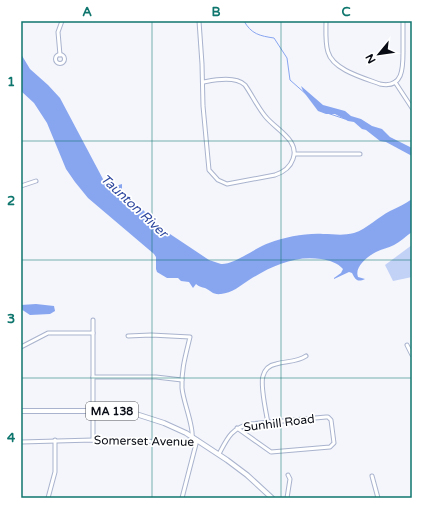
<svg xmlns="http://www.w3.org/2000/svg" width="433" height="519" font-family="'Varela Round',sans-serif">
<style>
.green{fill:#c2d1f6}
.water{fill:#88a5f0}
.lines{fill:none;stroke-linecap:round;stroke-linejoin:round}
.stream{stroke:#88a5f0;stroke-width:1}
.minor-casing{stroke:#a9b3cd;stroke-width:5}
.major-casing{stroke:#a9b3cd;stroke-width:6}
.minor{stroke:#fff;stroke-width:3}
.major{stroke:#fff;stroke-width:4}
.grid{fill:none;stroke:#0f766e;stroke-width:1;stroke-opacity:0.55}
.labels{text-anchor:middle;dominant-baseline:central;stroke-width:3.5;stroke-linejoin:round;paint-order:stroke}
.shield{fill:#fff;stroke:#53555b;stroke-width:1}
.shield-label{font-size:11px;font-weight:bold;fill:#090c15}
.street-label{font-size:12px;fill:#090c15;stroke:#fff}
.water-label{font-size:13px;font-style:italic;fill:#2f489f;stroke:#fff}
.neatline{fill:none;stroke:#0f766e;stroke-width:1.5}
.grid-label{font-size:13px;text-anchor:middle;font-weight:bold;fill:#0f766e}
</style>
<rect width="100%" height="100%" fill="#f4f6fc"/>
<path class="green" d="M412 245V277L393 281 385 265Z"/>
<g class="water">
<path d="M21 54 30 69 48 85 60 98 104 181 112 187 122 184V191L125 198 134 206 143 210 161 228 209 260C213 261 217 263 221 264 234 265 256 247 269 243 285 237 306 233 323 234 334 234 342 236 354 233 367 229 378 217 390 211 398 207 405 204 412 199V232C406 236 400 242 394 245 388 248 382 249 376 252 368 256 354 267 358 277L365 279C357 283 355 279 352 273L349 272 334 279V278L341 273 343 269C338 263 329 260 321 259 295 255 271 266 249 280 240 286 232 293 221 294 213 295 211 291 205 288 202 287 199 287 196 284L193 288 189 282 181 281 178 278H167L157 272 156 269V257L154 254 88 198 75 182 66 169 47 123 34 103 21 91Z"/>
<path d="M301 86 323 105 345 111 351 116 361 119 372 126 382 129 390 137 412 148V156L386 142 380 141 366 130 362 129 354 122 348 121 335 114H326L318 111 303 91Z"/>
<path d="M36 304 54 306 55 311 50 314 30 315 21 309V305Z"/>
</g>
<g class="lines">
<g class="stream">
<path d="M244 21C251 34 260 36 274 38L287 58 290 80 307 95"/>
<path d="M327 113 345 119"/>
</g>
<defs>
<g id="minor">
<path d="M199 21 202 64 203 106 209 170 218 180 227 184 275 175C284 172 290 168 293 159 300 140 275 129 265 116 257 106 252 95 245 85 235 76 215 80 203 82"/>
<path d="M326 21C326 31 325 43 328 52 333 70 364 78 380 84 404 89 403 66 403 50 403 40 403 31 403 21"/>
<circle cx="60" cy="59" r="4.5"/>
<path d="M60 55 58 32 62 21"/>
<path d="M395 82 412 108"/>
<path d="M295 154H360"/>
<path d="M21 186 36 181"/>
<path d="M93 320V440"/>
<path d="M128 336 151 335 190 337C186 354 181 370 182 388 183 401 194 427 192 437"/>
<path d="M407 345 412 355"/>
<path d="M21 347 48 333H93"/>
<path d="M93 377H156L182 380"/>
<path d="M268 423C266 412 260 385 263 376 265 369 270 365 276 364 287 361 297 362 306 356"/>
<path d="M21 442 93 440 179 442 197 440 182 498"/>
<path d="M219 454C227 439 231 428 250 424L326 417H328L331 420 334 443 330 447 271 452 237 428"/>
<path d="M372 476 378 498"/>
<path d="M48 498 55 472V440"/>
<path d="M287 498 290 479 288 475"/>
</g>
<path id="major" d="M21 411H108L136 414 164 423 186 433 227 460 247 475 272 498"/>
</defs>
<use href="#minor" class="minor-casing"/>
<use href="#major" class="major-casing"/>
<use href="#minor" class="minor"/>
<use href="#major" class="major"/>
</g>
<path class="grid" d="M152 21V498M281 21V498M21 141H412M21 260H412M21 378H412"/>
<g class="labels">
<rect class="shield" x="86" y="402" width="52" height="18" rx="3"/>
<g class="shield-label">
<text x="112" y="411">MA 138</text>
</g>
<g class="street-label">
<text transform="translate(279 423) rotate(-7)">Sunhill Road</text>
<text transform="translate(144 441) rotate(1)">Somerset Avenue</text>
</g>
<g class="water-label">
<text transform="translate(134 206) rotate(43)">Taunton River</text>
</g>
</g>
<rect width="433" height="519" fill="none" stroke="#ffffff" stroke-width="44"/>
<g transform="translate(379 54) rotate(241)" stroke="#ffffff" stroke-width="3" paint-order="stroke">
<path d="M0-3L7 15L0 10L-7 15Z" fill="#090c15"/>
<text y="-6" font-size="11" font-weight="bold" text-anchor="middle" fill="#090c15">N</text>
</g>
<rect x="22" y="22" width="389" height="475" class="neatline"/>
<g class="grid-label">
<text x="87" y="16">A</text>
<text x="216" y="16">B</text>
<text x="346" y="16">C</text>
<text x="11" y="86">1</text>
<text x="11" y="205">2</text>
<text x="11" y="323">3</text>
<text x="11" y="442">4</text>
</g>
</svg>
